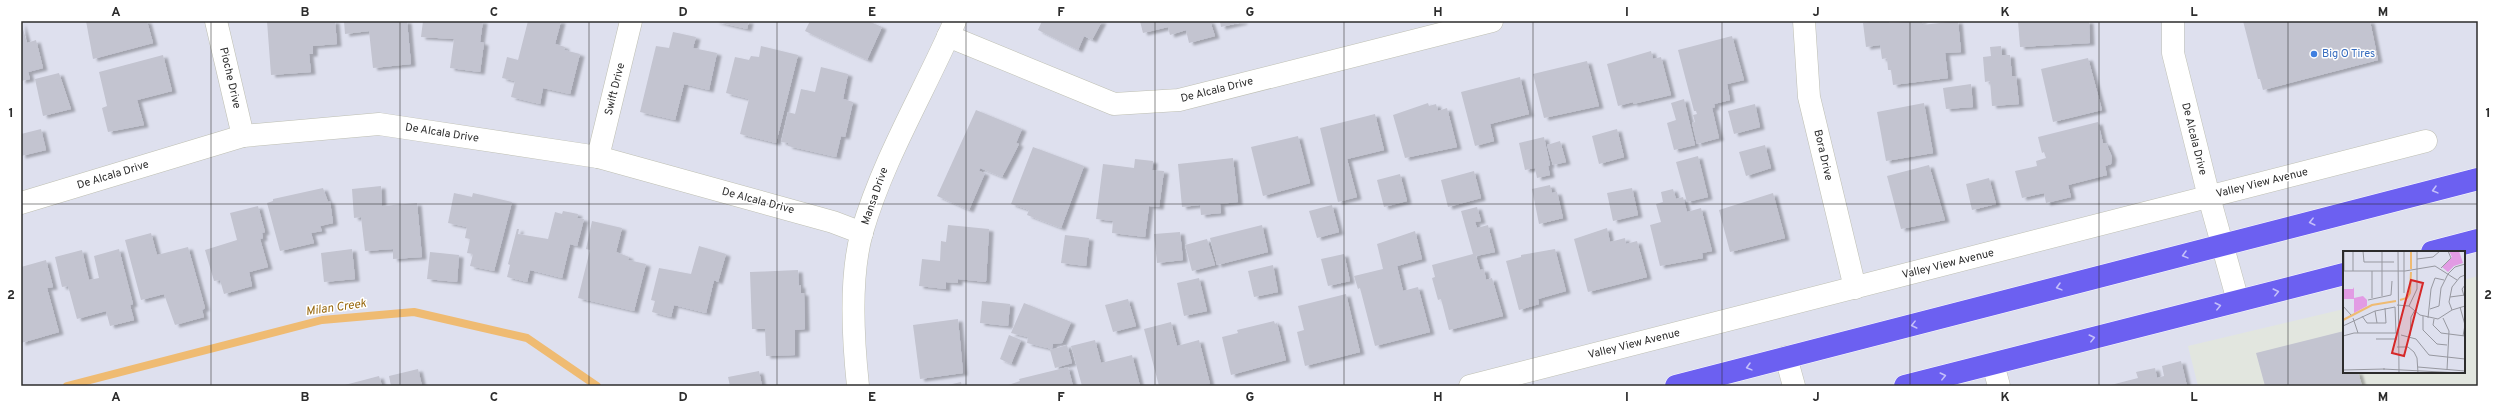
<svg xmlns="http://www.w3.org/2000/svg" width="2499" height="407" font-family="Overpass,sans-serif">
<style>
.industrial{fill:#e2e6df}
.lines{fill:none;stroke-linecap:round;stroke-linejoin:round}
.stream{stroke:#efbb72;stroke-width:8}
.building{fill:#c3c4d0;filter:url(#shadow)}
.minor-casing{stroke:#bebfb2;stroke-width:23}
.major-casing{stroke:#fff;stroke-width:23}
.minor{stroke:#fff;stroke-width:22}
.major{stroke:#6c60f1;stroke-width:22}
.oneway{stroke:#c4bff9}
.grid{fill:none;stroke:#2c2c2c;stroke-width:1;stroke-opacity:0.55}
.shop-dot{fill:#3f7fe0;stroke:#fff;stroke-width:1.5}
.labels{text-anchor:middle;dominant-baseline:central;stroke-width:3;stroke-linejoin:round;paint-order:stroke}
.shop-label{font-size:11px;fill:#366cbe;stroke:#fff;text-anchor:start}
.street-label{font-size:11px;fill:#2c2c2c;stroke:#fff}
.water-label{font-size:12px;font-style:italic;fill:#98680d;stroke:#fff}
.inset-river{fill:none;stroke:#efbb72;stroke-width:2}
.inset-road{fill:none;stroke:#9798a0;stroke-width:1}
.view{fill:#d62828;fill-opacity:0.15;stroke:#d62828;stroke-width:2}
.inset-edge{fill:none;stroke:#2c2c2c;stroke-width:2}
.neatline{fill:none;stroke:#2c2c2c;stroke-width:1.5}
.grid-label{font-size:13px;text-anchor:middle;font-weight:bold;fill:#2c2c2c}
</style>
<defs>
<filter id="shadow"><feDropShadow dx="4.5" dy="2.5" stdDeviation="1" flood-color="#0004"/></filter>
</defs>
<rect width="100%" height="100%" fill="#dee0ee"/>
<path class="industrial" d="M2478 276V386H2198L2188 346 2344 309V372H2464V280Z"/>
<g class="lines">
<path class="stream" d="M67 386 322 320 414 312 527 338 597 386"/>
</g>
<g class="building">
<path d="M86 21H147L153 43 93 59Z"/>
<path d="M267 21H335L337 44 313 46V54H309L311 72 271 75Z"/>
<path d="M344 21H407L411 64 373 68 369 31 345 34Z"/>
<path d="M423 21H483L480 42 484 43 480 72 450 68 454 39 421 37Z"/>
<path d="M528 21H561L555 44 565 47 564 50 580 54 570 94 543 88 540 104 511 97 515 81 502 78 507 57 518 60Z"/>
<path d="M714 21H749L747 29Z"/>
<path d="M810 21H868L882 27 867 60 805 31Z"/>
<path d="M1042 21H1102L1092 40 1084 36 1078 50 1038 30Z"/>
<path d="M1140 21H1210L1215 36 1189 43 1186 30 1170 35 1168 27 1143 33Z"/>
<path d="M1220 21H1243V22L1221 27Z"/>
<path d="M1878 21H1889V23L1922 21V25L1958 21 1961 52 1945 53 1948 78 1893 85 1891 70H1888L1887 58 1882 59 1880 45 1866 47 1863 23Z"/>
<path d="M2018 21H2089L2090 43 2020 47Z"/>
<path d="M2243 21H2370L2378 60 2263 90 2260 79H2258Z"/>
<path d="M21 22 27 43 36 40 43 68 28 72 30 79 21 81Z"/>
<path d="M673 32 696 37 693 48 717 53 709 90 684 84 675 120 640 112 656 46 669 48Z"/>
<path d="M1732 36 1744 80 1727 84 1730 100 1714 104 1715 107 1712 108 1719 138 1697 144 1692 123 1695 122 1693 115 1697 114 1696 111H1694L1678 50Z"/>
<path d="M761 46 798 55 776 143 740 134 749 99 726 93 735 57 749 60 751 56 759 57Z"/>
<path d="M2001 46 2002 55H2010L2012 76H2016L2019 104 1992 106 1990 81 1985 82 1983 57 1991 56 1990 47Z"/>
<path d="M1651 51 1653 59 1661 57 1671 95 1633 104V102L1618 106 1607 64Z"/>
<path d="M163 55 172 91 137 100 144 125 108 132 102 108 107 106 99 72Z"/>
<path d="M2088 58 2102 110 2053 122 2041 69Z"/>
<path d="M1587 61 1599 106 1544 118 1533 74Z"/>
<path d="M821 67 848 74 843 99 853 102 845 137 841 136 836 157 788 146V143L781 142 788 112 795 114 801 89 815 92Z"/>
<path d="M59 73 71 109 43 116 35 79Z"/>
<path d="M1520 77 1529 114 1490 124 1494 141 1475 146 1461 92Z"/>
<path d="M1971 84 1973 107 1946 109 1943 88Z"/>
<path d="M1684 99 1695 145 1674 150 1667 123 1676 120 1671 103Z"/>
<path d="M1428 103 1429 106 1436 104 1438 111 1447 108 1457 147 1405 158 1393 115Z"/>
<path d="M1924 103 1933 153 1886 161 1877 112Z"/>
<path d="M1755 104 1760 127 1734 134 1728 111Z"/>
<path d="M976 110 1022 129 1016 143 1019 144 1002 177 980 168 979 171 985 173 969 210 937 196Z"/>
<path d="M1375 114 1384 150 1347 159 1357 197 1338 202 1320 128Z"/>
<path d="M2098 122 2103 143H2106L2112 157 2111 164 2105 166 2107 175 2068 185 2071 197 2046 203 2044 193 2022 198 2015 171 2037 166 2036 161 2046 158 2044 152 2042 153 2038 137Z"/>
<path d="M41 129 46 150 21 156V134Z"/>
<path d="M1617 129 1624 157 1599 164 1592 136Z"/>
<path d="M1298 136 1310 183 1263 196 1251 147Z"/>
<path d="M1544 137 1550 165 1548 166 1550 175 1537 178 1535 168 1525 170 1519 143Z"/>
<path d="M1560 141 1566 162 1553 165 1547 145Z"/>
<path d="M1765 145 1771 168 1746 176 1739 152Z"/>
<path d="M1033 147 1084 166 1061 228 1027 215 1029 210 1011 204Z"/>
<path d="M1698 156 1708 197 1687 202 1676 162Z"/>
<path d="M1233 158 1238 202 1220 204 1221 213 1201 215 1200 205 1182 207 1178 164Z"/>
<path d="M1135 159 1153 161 1152 170 1164 171 1159 207 1149 206 1145 237 1112 233 1113 221 1096 219 1103 164 1134 168Z"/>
<path d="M1929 165 1945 220 1901 229 1887 176Z"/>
<path d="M1474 171 1481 198 1448 207 1441 180Z"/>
<path d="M1400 174 1407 201 1384 207 1377 180Z"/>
<path d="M1989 178 1996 204 1972 210 1966 184Z"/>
<path d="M1550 185 1552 193 1557 192 1563 218 1539 224 1532 189Z"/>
<path d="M381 186 382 206 417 203 422 257 393 259V249L365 251 361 217 354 218 352 189Z"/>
<path d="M323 188 328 202 330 201 333 223 320 226 322 231 311 233 314 243 280 251 267 203 273 201V199Z"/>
<path d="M1632 188 1638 215 1613 221 1607 193Z"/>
<path d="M1673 189 1676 199 1683 197 1687 212 1701 208 1712 251 1702 253 1703 258 1660 266 1650 225 1661 222 1656 204 1663 202 1661 192Z"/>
<path d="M454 193 472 197 473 193 512 202 494 271 470 266 473 254 467 253 470 239 465 238 467 227 448 223Z"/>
<path d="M1773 193 1785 238 1730 252 1719 210Z"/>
<path d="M1332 205 1339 232 1317 238 1309 211Z"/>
<path d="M258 206 265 232 262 233 263 238 260 239 268 267 249 272 252 286 224 294 220 280 214 281 205 250 237 240 230 213Z"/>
<path d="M1477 207 1481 221 1475 222 1477 228 1488 225 1495 252 1476 256 1480 270 1484 269 1486 280 1492 278 1503 316 1449 330 1441 299 1438 300 1432 278 1435 277 1432 265 1473 254 1461 211Z"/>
<path d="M563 211 578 214 577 218 584 219 577 246 570 244 562 278 530 270 527 282 507 277 510 265 508 264 517 229H519L518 234 548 239 555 212 562 214Z"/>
<path d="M592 221 622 228 616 252 629 257 628 260 646 264 634 311 578 298 590 250 586 249Z"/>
<path d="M948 225 989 229 986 282 958 279V283L946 282V289L919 286 922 259 940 261 941 241 946 242Z"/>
<path d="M1262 225 1268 252 1217 265 1210 238Z"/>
<path d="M1607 228 1610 242 1625 238 1626 244 1637 241 1647 277 1588 292 1574 239Z"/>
<path d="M1415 231 1422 259 1397 266 1403 291 1418 287 1430 332 1375 346 1360 288 1358 289 1354 276 1383 269 1377 244Z"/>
<path d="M1180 232 1183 260 1157 263 1154 234Z"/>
<path d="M151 233 157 255 188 247 205 308 202 310 204 317 175 325 164 294 141 300 125 240Z"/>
<path d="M1065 235 1089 238 1086 266 1061 263Z"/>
<path d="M1207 239 1215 265 1192 271 1185 245Z"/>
<path d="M699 246 726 254 718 282 714 280 706 313 674 305 671 317 652 312 655 301 651 300 659 268 691 274Z"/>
<path d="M119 249 133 304 130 305 134 320 110 326 106 311 77 319 68 286 62 287 55 257 82 250 89 280 99 278 94 256Z"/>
<path d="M352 249 355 279 324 282 321 253Z"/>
<path d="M1555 249 1566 291 1538 299 1539 304 1519 310 1506 261 1521 257V255Z"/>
<path d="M430 252 459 255 457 282 427 279Z"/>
<path d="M1344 254 1350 281 1328 286 1321 259Z"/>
<path d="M46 260 53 287 47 288 59 332 21 343V267Z"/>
<path d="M1273 265 1278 292 1254 297 1248 271Z"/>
<path d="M798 270 799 286 801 285V293H804L805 329 795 330V355L766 356 765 329H752L750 272Z"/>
<path d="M1199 278 1207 311 1184 316 1177 283Z"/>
<path d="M1346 294 1360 352 1305 366 1297 332 1304 330 1298 306Z"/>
<path d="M1128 299 1136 326 1113 332 1105 305Z"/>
<path d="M982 301 1010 304 1008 326 980 323Z"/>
<path d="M1024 303 1071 322 1062 343 1053 344 1052 349 1027 343 1028 337 1011 333Z"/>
<path d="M958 319 963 373 920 379 913 325Z"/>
<path d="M1274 321 1275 324 1277 323 1286 360 1231 375 1222 337 1238 333 1237 330Z"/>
<path d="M1171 322 1177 346 1199 340 1210 384 1159 386 1144 329Z"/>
<path d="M2344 331V372H2358L2362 386H2265L2256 353Z"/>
<path d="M1009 335 1021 340 1011 364 1000 359Z"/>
<path d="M1095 340 1101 363 1132 355 1140 386H1082L1071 346Z"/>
<path d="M1067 345 1072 363 1055 368 1050 350Z"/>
<path d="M2181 361 2187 386H2107L2138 378 2136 372 2155 368 2157 378 2164 376 2162 366Z"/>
<path d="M1068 367 1073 386H1005L1020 381 1019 379Z"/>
<path d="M418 369 422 386H391L389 376Z"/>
<path d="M759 371 762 386H730L728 377Z"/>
<path d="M379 376 382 386H341Z"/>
<path d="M961 382 962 386H949L948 385Z"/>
</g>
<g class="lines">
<defs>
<g id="minor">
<path d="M216 21 243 136"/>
<path d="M1804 21 1809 97 1855 288"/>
<path d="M2173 21V53L2209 197 2238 301"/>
<path d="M948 36 1114 104 1179 100 1492 21"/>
<path d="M598 157 631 21"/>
<path d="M21 203 243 136 379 124 598 157 833 222 862 233"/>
<path d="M1786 357 1794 386"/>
<path d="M1993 364 1999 386"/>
<path d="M858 386C853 339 849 278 862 232 884 157 924 92 955 21"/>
<path d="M1470 386 2426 141"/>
</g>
<g id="major">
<path d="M2432 252 2478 240"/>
<path d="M1676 386 2478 179"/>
<path d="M1905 386 2344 274"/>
</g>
</defs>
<use href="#minor" class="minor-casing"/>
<use href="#major" class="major-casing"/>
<use href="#minor" class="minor"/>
<use href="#major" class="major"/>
</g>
<defs><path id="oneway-chevron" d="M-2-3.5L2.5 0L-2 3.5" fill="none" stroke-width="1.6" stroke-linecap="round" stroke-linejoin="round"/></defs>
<g class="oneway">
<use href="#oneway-chevron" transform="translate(2435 190) rotate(165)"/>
<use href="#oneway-chevron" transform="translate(2312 222) rotate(166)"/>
<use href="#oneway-chevron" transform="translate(2185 255) rotate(165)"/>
<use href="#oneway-chevron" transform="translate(2059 287) rotate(165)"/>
<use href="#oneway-chevron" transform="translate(2276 292) rotate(-14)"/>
<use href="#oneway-chevron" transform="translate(2218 306) rotate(-14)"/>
<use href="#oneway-chevron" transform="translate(1914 325) rotate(166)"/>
<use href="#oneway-chevron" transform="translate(2092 338) rotate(-14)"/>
<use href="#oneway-chevron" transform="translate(1749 367) rotate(165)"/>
<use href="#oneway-chevron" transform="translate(1943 376) rotate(-14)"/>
</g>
<path class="grid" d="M211 21V386M400 21V386M589 21V386M777 21V386M966 21V386M1155 21V386M1344 21V386M1533 21V386M1722 21V386M1910 21V386M2099 21V386M2288 21V386M21 204H2478"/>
<circle class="shop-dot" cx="2314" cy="54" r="4"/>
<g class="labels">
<g class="shop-label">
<text x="2322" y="54">Big O Tires</text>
</g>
<g class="street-label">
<text transform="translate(230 78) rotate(77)">Pioche Drive</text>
<text transform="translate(615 89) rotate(-76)">Swift Drive</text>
<text transform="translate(1217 90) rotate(-14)">De Alcala Drive</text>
<text transform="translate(442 133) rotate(9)">De Alcala Drive</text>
<text transform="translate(2194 139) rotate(76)">De Alcala Drive</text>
<text transform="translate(1823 155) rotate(77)">Bora Drive</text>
<text transform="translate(113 175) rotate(-17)">De Alcala Drive</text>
<text transform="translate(2262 183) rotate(-14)">Valley View Avenue</text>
<text transform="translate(875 196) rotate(-71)">Mansa Drive</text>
<text transform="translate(758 201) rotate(15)">De Alcala Drive</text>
<text transform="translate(1948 264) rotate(-14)">Valley View Avenue</text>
<text transform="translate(1634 344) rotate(-14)">Valley View Avenue</text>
</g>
<g class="water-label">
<text transform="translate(336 308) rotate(-8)">Milan Creek</text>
</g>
</g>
<g transform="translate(2343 251)">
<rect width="122" height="122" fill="#dee0ee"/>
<path d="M106 0H116L120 12 111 15 105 21 99 16 109 6ZM11 36V47L20 45 24 49V55L11 62V48H0V38H10Z" fill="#e29be4"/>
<path class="inset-river" d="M68 0V18M57 49 64 47 67 42 68 21M0 69 29 54 53 50"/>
<path class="inset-road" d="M1 0V20M10 0V20M20 0 21 11H51M39 0V45M55 0 56 122M74 8 90 6 97 0M98 17 108 7 105 0M0 20H62L92 15 114 29M29 20V47M61 42V0M121 45 119 38 122 34M107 46 122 44M25 49 48 44 49 30M54 54 66 55 77 64 95 68 109 59 122 55M0 55 8 64M66 55 74 38V0M117 56 122 74 120 85M87 58 96 55 98 37 105 23 112 16 122 13M109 59 106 51 109 36 117 26 122 24M32 60 34 72M19 65 24 72H43L42 57M80 65V79L94 93 104 94M10 67 15 82M85 67 88 38 92 27 101 29M100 67 106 80 104 119M91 68 90 74 98 82 122 85M0 75 32 60 52 56 53 82M58 84 73 88 86 104 122 108M0 85 11 82H54M67 85 68 66 72 59M33 88H54M54 96H65L71 101 74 107 75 122M75 116 122 120M40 118 118 122M0 119 42 118"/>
<path class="view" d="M68 29 80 32 61 105 49 102Z"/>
<rect width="122" height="122" class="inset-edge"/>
</g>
<rect width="2499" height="407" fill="none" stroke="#ffffff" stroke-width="44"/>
<rect x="22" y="22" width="2455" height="363" class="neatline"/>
<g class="grid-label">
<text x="116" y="16">A</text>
<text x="305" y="16">B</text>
<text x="494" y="16">C</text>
<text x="683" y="16">D</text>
<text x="872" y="16">E</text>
<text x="1061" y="16">F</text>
<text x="1250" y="16">G</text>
<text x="1438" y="16">H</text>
<text x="1627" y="16">I</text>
<text x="1816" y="16">J</text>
<text x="2005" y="16">K</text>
<text x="2194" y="16">L</text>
<text x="2383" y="16">M</text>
<text x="11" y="117">1</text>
<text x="2488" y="117">1</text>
<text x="11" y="299">2</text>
<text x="2488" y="299">2</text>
<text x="116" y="401">A</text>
<text x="305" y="401">B</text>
<text x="494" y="401">C</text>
<text x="683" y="401">D</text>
<text x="872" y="401">E</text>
<text x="1061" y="401">F</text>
<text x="1250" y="401">G</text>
<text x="1438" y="401">H</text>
<text x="1627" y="401">I</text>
<text x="1816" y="401">J</text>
<text x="2005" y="401">K</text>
<text x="2194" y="401">L</text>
<text x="2383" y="401">M</text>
</g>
</svg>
